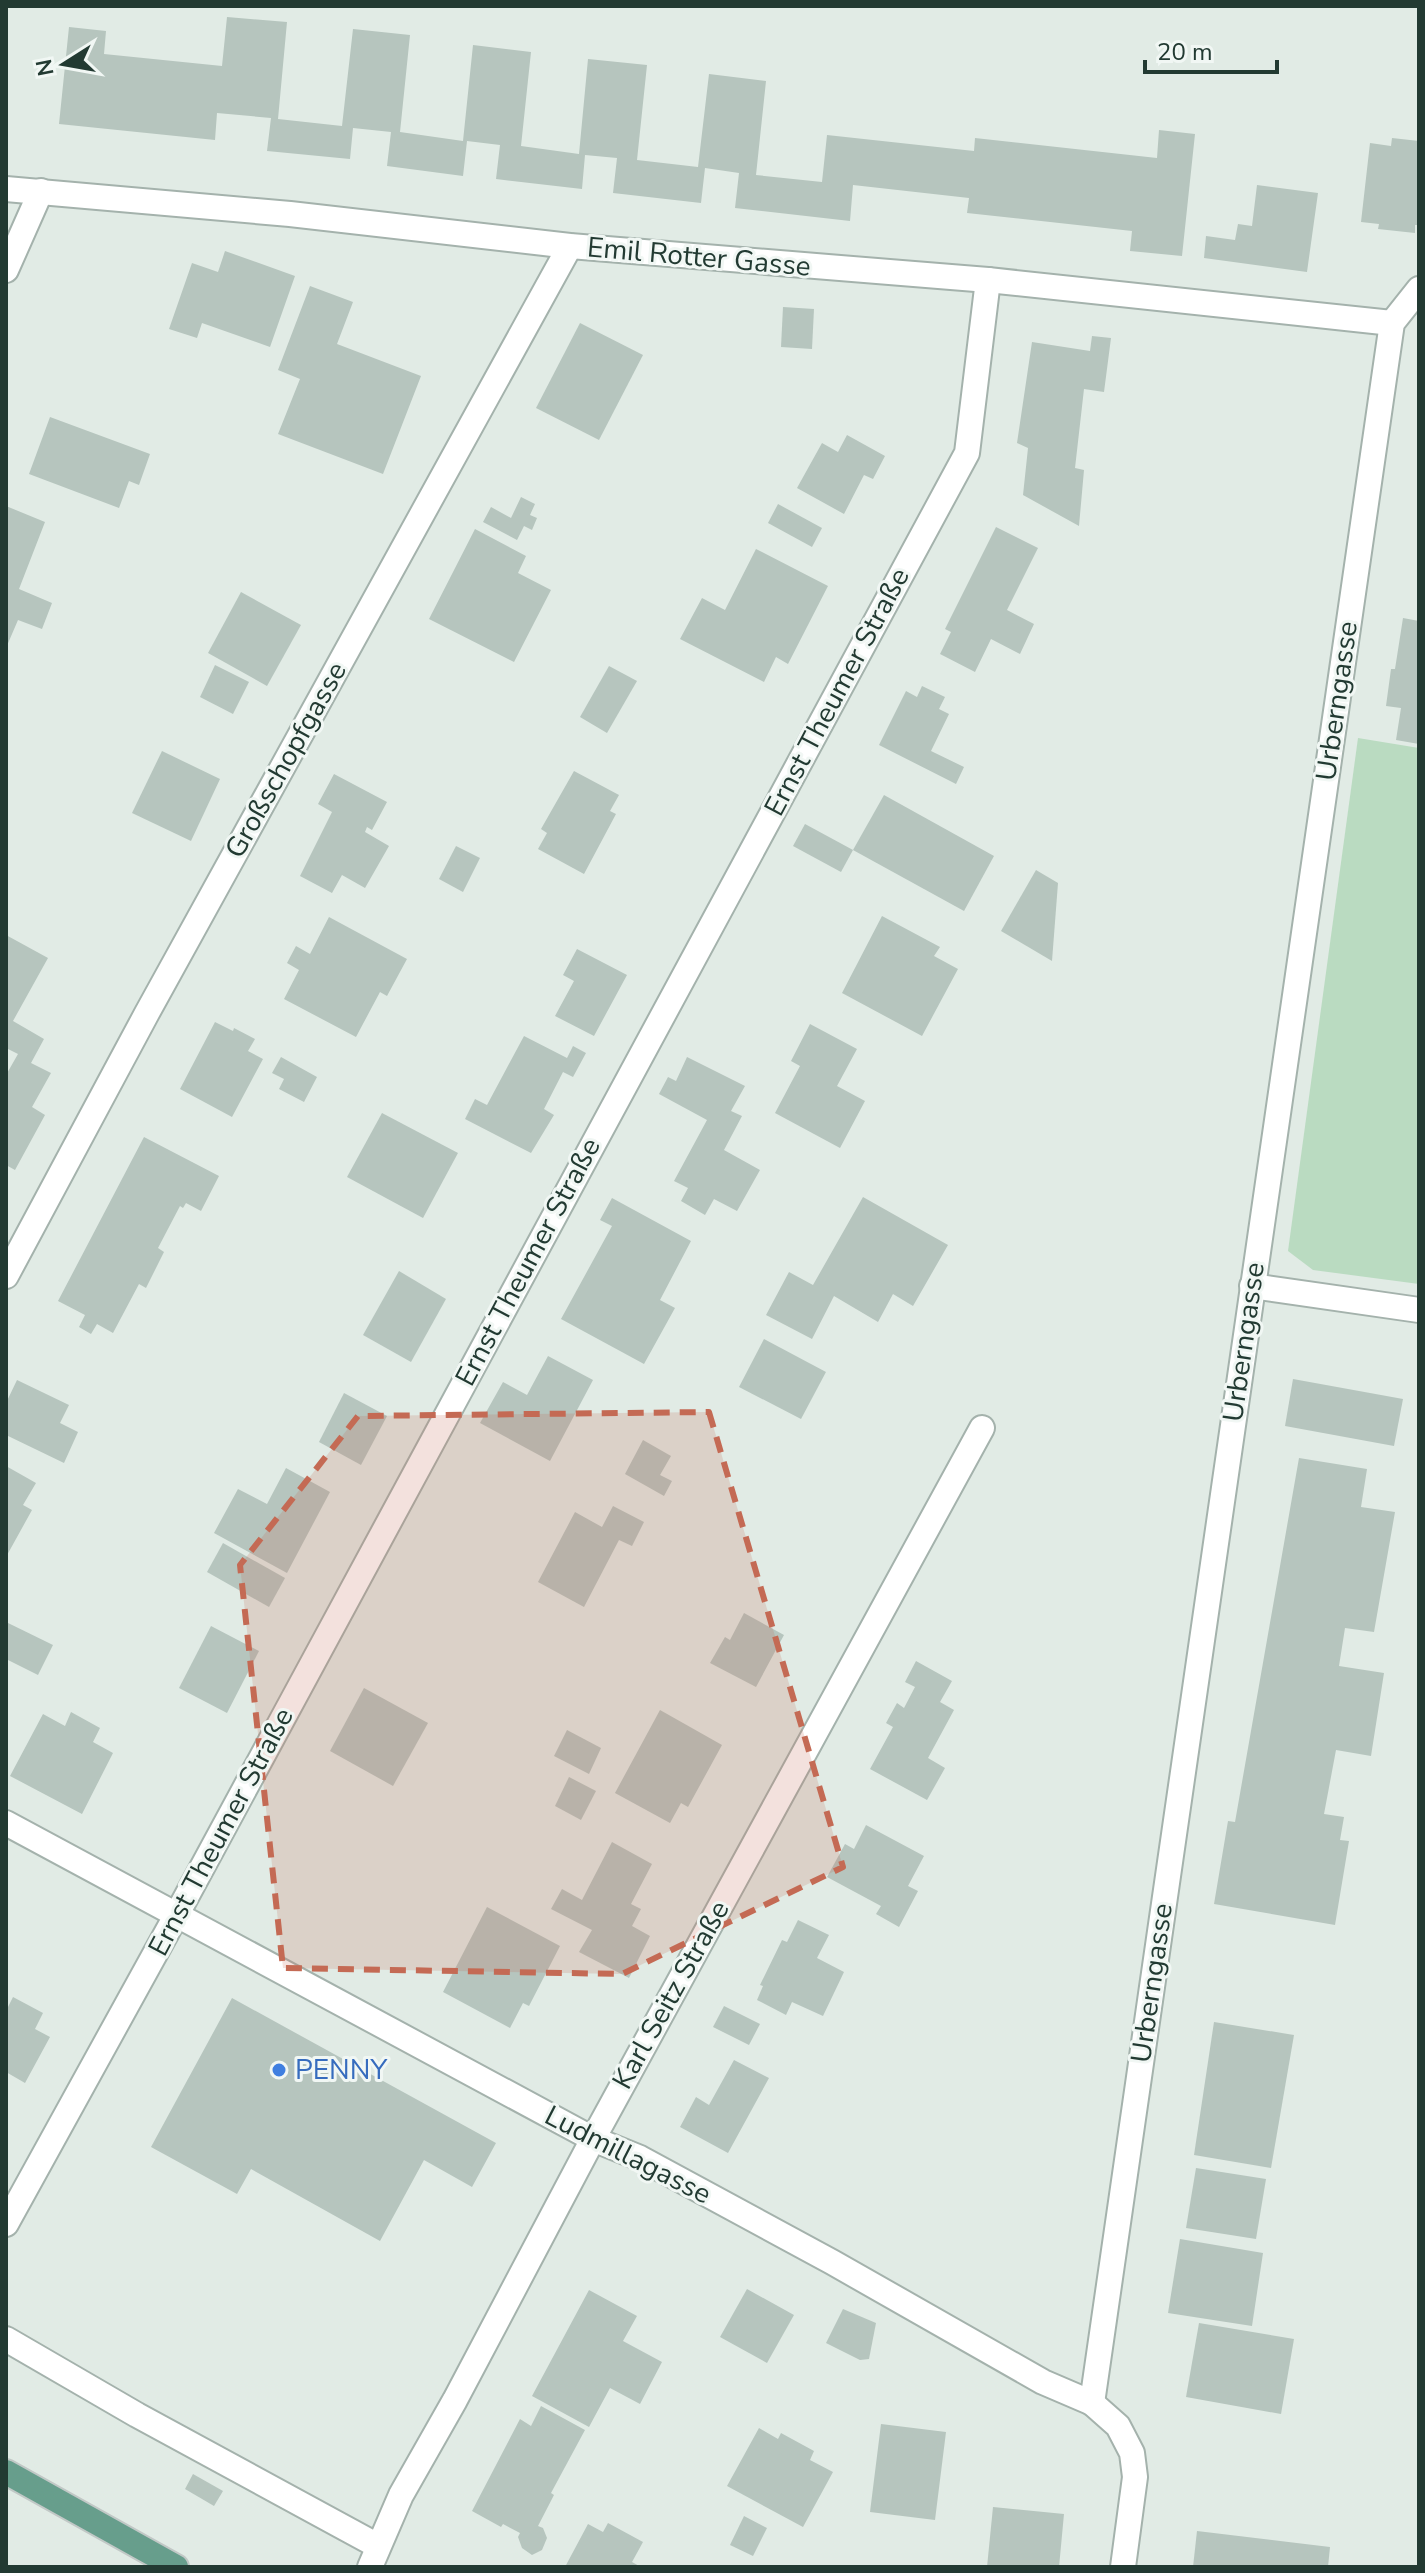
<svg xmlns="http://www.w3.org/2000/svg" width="1425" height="2573" font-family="'Nunito Sans',sans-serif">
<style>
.green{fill:#badbc1}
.building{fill:#b6c5be}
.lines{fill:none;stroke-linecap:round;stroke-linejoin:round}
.street-casing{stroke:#a4b2ac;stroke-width:28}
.primary-casing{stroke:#c1c8c6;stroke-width:28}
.street{stroke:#fff;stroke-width:24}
.primary{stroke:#679e8c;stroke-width:24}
.marked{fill:#c46a54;fill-opacity:0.2;stroke:#c46a54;stroke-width:6;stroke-dasharray:16 10;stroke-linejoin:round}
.shop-dot{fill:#3f7fe0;stroke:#f1f7f4;stroke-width:3}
.labels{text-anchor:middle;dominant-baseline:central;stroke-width:6;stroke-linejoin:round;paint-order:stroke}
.street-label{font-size:28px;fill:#223a32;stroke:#f1f7f4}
.shop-label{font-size:28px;fill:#366cbe;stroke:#f1f7f4;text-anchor:start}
</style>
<rect width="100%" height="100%" fill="#e1ebe5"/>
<path class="green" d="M1358 738 1419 748V1284L1313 1270 1288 1251Z"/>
<g class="building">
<path d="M227 17 287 22 278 119 342 126 353 29 410 35 400 132 463 141 473 45 531 52 521 146 579 154 588 59 647 65 637 160 698 167 709 74 766 81 756 175 822 182 827 135 974 151 975 138 1157 158 1159 130 1195 134 1182 256 1130 251 1132 231 967 213 969 198 853 185 850 221 735 208 739 173 705 168 701 203 613 193 617 158 585 155 582 189 496 179 500 145 467 141 463 176 387 166 391 132 353 128 350 159 267 151 271 118 217 113 215 140 59 124 69 27 106 31 104 54 222 66Z"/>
<path d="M1392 138 1419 141V225H1415V233L1378 229 1379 224 1361 222 1370 143 1391 146Z"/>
<path d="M1257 185 1318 193 1307 272 1204 258 1206 236 1235 240 1238 224 1252 226Z"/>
<path d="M225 251 295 276 270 347 202 323 197 338 169 329 192 263 218 272Z"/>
<path d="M310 286 353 302 337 344 421 376 383 474 278 434 300 379 278 370Z"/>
<path d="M783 307 814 309 812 349 781 347Z"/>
<path d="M580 323 643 355 599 440 536 408Z"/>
<path d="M1092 336 1111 338 1104 392 1084 389 1075 468 1084 470 1079 526 1023 495 1028 448 1017 443 1032 342 1090 351Z"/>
<path d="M50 417 150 454 139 485 129 481 119 508 29 474Z"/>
<path d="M847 435 885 456 873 479 864 475 844 514 797 488 822 443 838 452Z"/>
<path d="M521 497 535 504 530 515 537 518 532 530 524 526 517 540 483 522 491 507 511 518Z"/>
<path d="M778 504 822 528 812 547 768 523Z"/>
<path d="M6 506 45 522 19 589 52 603 42 629 18 620 6 648Z"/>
<path d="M996 527 1038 548 1007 610 1034 624 1020 654 991 639 975 672 940 654 951 632 945 629Z"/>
<path d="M475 529 526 556 518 573 551 590 514 662 429 619Z"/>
<path d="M756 549 828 586 788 664 776 657 764 682 680 639 702 598 725 610Z"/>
<path d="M241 592 301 625 267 686 208 653Z"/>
<path d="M1403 618 1419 621V744L1396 740 1401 708 1386 706 1391 669H1395Z"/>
<path d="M215 665 249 682 233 714 200 697Z"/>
<path d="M609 666 637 681 607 733 580 717Z"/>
<path d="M922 686 945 697 939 709 949 714 931 751 964 767 956 784 879 745 906 691 917 697Z"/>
<path d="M162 751 220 779 191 841 132 813Z"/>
<path d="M574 771 619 795 610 811 616 814 584 874 538 849 547 833 541 829Z"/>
<path d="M334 774 387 802 372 830 367 827 365 832 389 846 365 888 342 875 332 893 300 876 332 812 318 804Z"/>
<path d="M884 795 994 856 964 911 853 850Z"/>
<path d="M805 824 853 850 841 872 793 846Z"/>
<path d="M456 846 480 858 463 892 439 879Z"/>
<path d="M1036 870 1058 883 1052 961 1001 931Z"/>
<path d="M882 916 940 947 934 956 958 969 922 1036 842 993Z"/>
<path d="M329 917 407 959 387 996 380 992 356 1037 284 999 299 970 287 963 296 946 310 954Z"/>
<path d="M6 935 48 958 13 1021 44 1039 31 1063 51 1073 32 1107 45 1115 15 1170 6 1165V1075L18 1054 6 1048Z"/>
<path d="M577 949 627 975 594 1036 555 1016 574 981 563 975Z"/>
<path d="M215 1022 233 1031 234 1028 255 1039 248 1051 263 1059 232 1117 180 1089Z"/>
<path d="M810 1024 857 1049 837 1086 865 1101 840 1148 775 1113 800 1066 791 1061Z"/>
<path d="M524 1036 567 1058 573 1046 586 1053 573 1077 563 1072 544 1109 554 1115 531 1153 465 1119 475 1099 487 1105Z"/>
<path d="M281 1057 317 1077 304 1102 279 1089 284 1079 272 1073Z"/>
<path d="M687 1057 745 1086 731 1111 742 1116 724 1150 760 1170 737 1211 714 1199 705 1215 681 1201 688 1188 674 1181 707 1120 659 1094 668 1077 676 1081Z"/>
<path d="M382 1113 458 1153 423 1218 347 1177Z"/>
<path d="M144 1137 219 1176 201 1211 186 1203 183 1208 180 1206 158 1248 164 1252 146 1288 139 1284 113 1333 97 1324 91 1334 79 1327 85 1315 58 1301Z"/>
<path d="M863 1197 948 1245 913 1306 893 1294 878 1322 834 1296 812 1339 766 1315 789 1272 813 1285Z"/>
<path d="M612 1198 691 1241 660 1300 675 1308 644 1364 561 1319 612 1226 600 1220Z"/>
<path d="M399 1271 446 1299 411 1362 363 1335Z"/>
<path d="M764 1339 826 1372 801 1419 739 1387Z"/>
<path d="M548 1356 593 1380 550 1461 480 1423 503 1382 527 1395Z"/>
<path d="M1293 1379 1403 1399 1394 1446 1285 1426Z"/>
<path d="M17 1380 69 1405 60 1423 78 1432 64 1463 6 1435V1403Z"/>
<path d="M344 1393 387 1416 361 1465 319 1442Z"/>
<path d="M643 1440 671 1456 660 1475 672 1481 664 1496 625 1474Z"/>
<path d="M1299 1458 1367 1469 1361 1507 1395 1512 1374 1632 1345 1628 1339 1666 1384 1673 1371 1756 1336 1750 1324 1814 1344 1817 1340 1840 1349 1841 1335 1925 1214 1904 1228 1821 1235 1822Z"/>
<path d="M6 1466 36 1483 23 1505 32 1510 6 1557Z"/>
<path d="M286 1468 330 1492 287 1573 214 1533 238 1489 267 1504Z"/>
<path d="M613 1506 644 1522 632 1546 619 1540 584 1607 538 1582 575 1512 602 1527Z"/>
<path d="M223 1543 285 1578 269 1607 207 1572Z"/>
<path d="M744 1613 784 1635 756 1687 710 1663 725 1637 730 1640Z"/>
<path d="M6 1622 53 1645 38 1675 6 1659Z"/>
<path d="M211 1626 259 1651 227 1713 179 1688Z"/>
<path d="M916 1661 952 1681 940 1702 954 1710 928 1758 945 1768 927 1800 870 1769 893 1727 886 1723 897 1703 904 1708 915 1687 905 1682Z"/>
<path d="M364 1688 428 1723 393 1786 330 1751Z"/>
<path d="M660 1710 722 1745 688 1807 681 1803 670 1823 615 1793Z"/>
<path d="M71 1712 100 1728 93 1742 113 1753 82 1814 10 1776 43 1714 65 1726Z"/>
<path d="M567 1730 601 1748 589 1774 554 1756Z"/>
<path d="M569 1777 596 1791 581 1820 555 1806Z"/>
<path d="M866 1825 924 1856 908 1886 918 1891 899 1927 876 1914 881 1906 827 1877 845 1844 854 1849Z"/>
<path d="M612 1842 652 1864 631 1904 641 1909 632 1926 650 1936 629 1978 579 1952 592 1930 551 1909 562 1889 582 1900Z"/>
<path d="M487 1907 560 1946 529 2006 523 2003 510 2028 443 1992Z"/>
<path d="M798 1920 829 1935 817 1958 844 1972 823 2016 792 2002 786 2015 757 2000 763 1986 760 1985 782 1940 787 1942Z"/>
<path d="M13 1997 43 2013 35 2029 50 2037 25 2083 6 2072V2011Z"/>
<path d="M232 1998 496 2143 472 2187 424 2160 380 2241 251 2169 237 2194 151 2147Z"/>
<path d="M724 2006 760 2024 749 2045 713 2027Z"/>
<path d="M1214 2022 1294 2035 1271 2168 1194 2155Z"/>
<path d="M734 2060 769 2078 728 2153 680 2127 696 2097 709 2105Z"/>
<path d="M1196 2168 1266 2179 1256 2239 1186 2228Z"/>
<path d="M1180 2239 1263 2253 1252 2326 1168 2313Z"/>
<path d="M747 2289 794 2315 767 2363 720 2337Z"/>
<path d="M589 2290 637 2316 623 2341 662 2362 640 2404 610 2388 589 2427 532 2396Z"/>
<path d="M843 2309 876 2323 869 2359 860 2360 826 2343Z"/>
<path d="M1199 2323 1294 2339 1281 2414 1186 2397Z"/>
<path d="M541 2406 585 2430 551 2493 554 2495 538 2526 543 2528 547 2538 542 2550 532 2555 522 2548 518 2537 520 2533 503 2524 501 2527 472 2511 520 2419 531 2426Z"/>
<path d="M881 2424 946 2432 935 2520 870 2512Z"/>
<path d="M759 2428 778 2439 781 2433 814 2451 810 2460 833 2472 803 2527 727 2486Z"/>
<path d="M193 2474 223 2491 214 2506 185 2489Z"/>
<path d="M993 2507 1064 2514 1059 2567H987Z"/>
<path d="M744 2516 767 2528 753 2556 730 2545Z"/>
<path d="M608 2523 643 2542 632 2562 641 2567H565L588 2524 603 2532Z"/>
<path d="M1197 2531 1330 2547 1328 2567H1193Z"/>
</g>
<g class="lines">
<defs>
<g id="street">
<path d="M6 189 290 214 570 246 988 280 1392 323"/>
<path d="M6 270 41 191"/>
<path d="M6 1276 147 1013 570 246"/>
<path d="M1252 1286 1419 1310"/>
<path d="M6 1823 593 2139 640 2158 832 2262 1043 2382 1092 2403 1118 2426 1132 2453 1135 2477 1123 2567"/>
<path d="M6 2224 177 1914 967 453 988 280"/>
<path d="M6 2339 137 2415 378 2546"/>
<path d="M1092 2403 1392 323 1419 289"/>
<path d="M370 2567 401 2495 455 2400 593 2139 982 1428"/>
</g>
<path id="primary" d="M6 2472 176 2567"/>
</defs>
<use href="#street" class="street-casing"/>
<use href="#primary" class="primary-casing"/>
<use href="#street" class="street"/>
<use href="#primary" class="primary"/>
</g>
<path class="marked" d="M709 1412 843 1867 622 1974 283 1968 240 1565 358 1416Z"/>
<circle class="shop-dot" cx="279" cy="2070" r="8"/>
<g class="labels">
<g class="street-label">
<text transform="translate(699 257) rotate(5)">Emil Rotter Gasse</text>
<text transform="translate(837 692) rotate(-62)">Ernst Theumer Straße</text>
<text transform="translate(1337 701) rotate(-82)">Urberngasse</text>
<text transform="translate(286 760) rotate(-61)">Großschopfgasse</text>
<text transform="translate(528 1262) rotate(-62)">Ernst Theumer Straße</text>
<text transform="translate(1244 1342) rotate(-82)">Urberngasse</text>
<text transform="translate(221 1832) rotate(-62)">Ernst Theumer Straße</text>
<text transform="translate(1152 1983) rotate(-82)">Urberngasse</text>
<text transform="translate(671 1995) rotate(-61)">Karl Seitz Straße</text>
<text transform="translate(628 2155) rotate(27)">Ludmillagasse</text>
</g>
<g class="shop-label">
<text x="295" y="2070">PENNY</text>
</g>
</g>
<rect width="1425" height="2573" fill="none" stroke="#223a32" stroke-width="16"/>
<g transform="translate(64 64) rotate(259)" stroke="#f1f7f4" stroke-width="6" paint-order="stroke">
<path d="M0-6L14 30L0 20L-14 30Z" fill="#223a32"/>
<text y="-12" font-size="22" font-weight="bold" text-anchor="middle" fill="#223a32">N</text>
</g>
<path d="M1145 60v12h132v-12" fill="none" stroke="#223a32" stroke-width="4"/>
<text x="1157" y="60" font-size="24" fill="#223a32" stroke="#f1f7f4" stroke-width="6" paint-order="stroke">20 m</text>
</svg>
